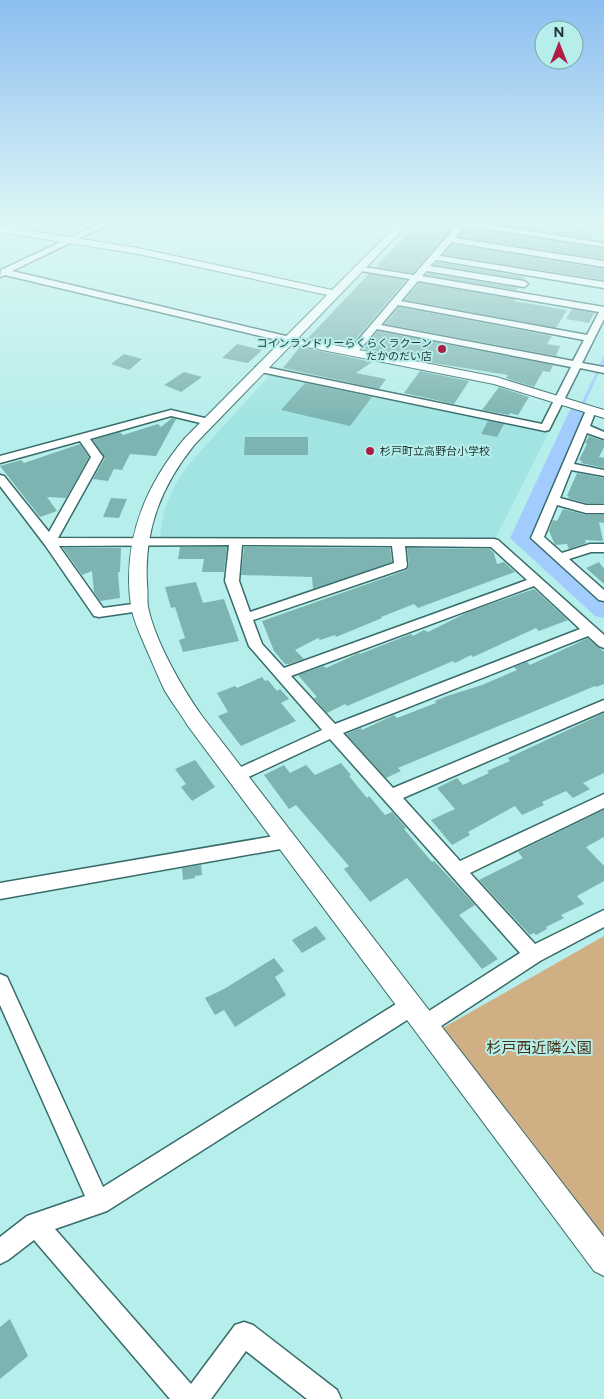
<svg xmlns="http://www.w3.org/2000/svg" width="604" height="1399" font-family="Figtree,'Noto Sans JP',sans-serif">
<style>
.built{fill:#a1e4e1}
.green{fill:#d1af85}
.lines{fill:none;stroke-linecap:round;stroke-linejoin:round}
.stream-far1{stroke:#a2ccfd;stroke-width:2.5}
.stream{stroke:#a2ccfd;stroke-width:3}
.river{fill:#a2ccfd;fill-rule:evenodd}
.building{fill:#7db4b1}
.minor-casing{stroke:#376c6a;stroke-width:3}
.tertiary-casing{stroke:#376c6a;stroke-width:2}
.minor{fill:#fff;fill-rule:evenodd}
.tertiary{fill:#fff;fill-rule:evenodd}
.poi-dot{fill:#af1c45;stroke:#b6eeeb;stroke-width:2}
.labels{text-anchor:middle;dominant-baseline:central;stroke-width:4;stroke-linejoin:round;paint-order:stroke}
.far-poi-label{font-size:11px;fill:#1e3534;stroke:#b6eeeb;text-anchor:end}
.near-park-label{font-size:15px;fill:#463114;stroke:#b6eeeb}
</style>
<rect width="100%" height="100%" fill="#b6eeeb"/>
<path class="built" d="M274 374 549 432 496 537H163L160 535 164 511 175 485 188 465 270 375Z"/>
<path class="green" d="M604 936V1240L441 1029Z"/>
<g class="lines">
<g class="stream-far1">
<path d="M0 227 8 224"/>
<path d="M602 362 604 358"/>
</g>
<path class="stream" d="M579 412 603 361"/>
<path class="river" d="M579 406 586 408 589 412 534 537 604 597V618L595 616 510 538 569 412 572 408Z"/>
</g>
<g class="building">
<path d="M417 224H456L413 273 376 267Z"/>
<path d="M495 224H576L595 228 591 239Z"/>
<path d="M467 226 604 249V259L458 237Z"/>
<path d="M452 244 604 269V280L443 255Z"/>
<path d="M437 262 525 277 524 279 434 265Z"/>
<path d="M428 273 518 288 516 290 426 275Z"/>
<path d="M369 274 406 280 350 346 308 338Z"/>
<path d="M419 283 515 299 514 301 567 310 556 328 405 300Z"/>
<path d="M399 307 552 336 547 344 560 346 556 356 385 324Z"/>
<path d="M572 309 594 313 589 323 566 319Z"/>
<path d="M378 331 553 365 550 372 543 371 534 387 506 378 508 375 427 362 429 359 425 357 397 352 394 355 363 349Z"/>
<path d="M237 344 262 350 248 363 222 358Z"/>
<path d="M300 347 372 362 356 373 386 379 379 389 283 368Z"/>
<path d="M124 354 142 359 129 370 111 364Z"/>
<path d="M420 371 469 381 454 404 404 393Z"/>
<path d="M184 372 202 377 181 392 164 385Z"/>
<path d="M305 383 372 397 350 426 281 410Z"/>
<path d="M499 387 529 397 518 415 510 413 509 415 482 410Z"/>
<path d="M172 418 176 419 156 456 130 454 122 470 114 469 108 481 93 479 105 458 93 440 120 432 123 435 158 424 161 427Z"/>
<path d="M488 421 504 424 497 437 481 434Z"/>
<path d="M589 436 604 441V447L599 457 604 458V468L581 463 582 461 579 460 587 444 585 443Z"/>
<path d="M245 437H308V455H244Z"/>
<path d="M80 444 89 457 66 498 47 497 57 511 40 517 0 466 21 460 24 463Z"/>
<path d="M577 473 604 478V503H586L568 498 569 496H567Z"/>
<path d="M111 498 127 499 119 518 103 517Z"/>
<path d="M563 509 586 515H604V523L599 522 603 541 585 540 586 543 569 549 567 544 555 545 549 531 553 520 557 521Z"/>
<path d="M180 547H227L224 572H202L204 559H178Z"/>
<path d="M244 547 390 548 392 562 313 589 312 577 241 575Z"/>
<path d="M63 548H121L120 572H118L120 598 100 601 94 592 92 571 82 575Z"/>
<path d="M407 548 490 549 494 553 497 564 504 562 515 572 418 608 414 604 381 617 382 618 336 637 335 635 320 640 318 638 295 650 304 659 289 664H285L274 651 262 621 407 570 409 565Z"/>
<path d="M599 562 604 569V584L586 568Z"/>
<path d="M196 582 203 603 224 599 239 641 183 652 179 640 185 638 175 607 171 608 165 587Z"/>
<path d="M534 589 568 620 539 631 536 628 473 657 471 655 455 663 453 661 347 706 345 704 327 713 314 698 317 697 298 675 324 666 326 668 359 653 360 654 411 634 413 636 424 630 428 632 468 612Z"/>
<path d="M588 638 604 652V684L596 687 595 686 441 750 398 768 401 771 386 778 346 734 361 728 362 730 394 715 397 718 436 703 435 701 447 696 482 685 517 670 514 667 527 662 530 665Z"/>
<path d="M262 677 265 681 268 680 277 691 280 689 289 699 281 703 296 721 241 746 218 716 228 712 217 693 235 686 237 688Z"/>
<path d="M604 713V773L583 783 590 789 573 798 566 791 542 802 544 805 522 815 515 806 468 832 470 835 452 845 431 820 455 809 437 788 457 778 463 785 489 773 487 771 510 761 508 758Z"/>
<path d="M195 760 215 787 192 801 181 787 186 784 175 769Z"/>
<path d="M341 763 351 775 349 776 367 798 369 796 385 815 392 812 406 828 404 829 432 862 434 861 475 905 459 915 498 959 482 969 407 878 370 902 344 869 349 866 296 805 289 809 264 775 284 765 290 773 306 765 315 775Z"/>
<path d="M604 810V837L586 847 604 866V881L577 896 584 904 561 915 564 918 546 927 547 929 536 935 534 933 530 935 479 880 523 858 518 852Z"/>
<path d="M201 865 202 875 195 876V878L183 880 182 868Z"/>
<path d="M316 926 326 939 302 953 292 940Z"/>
<path d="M274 958 284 971 275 977 286 995 235 1027 224 1010 215 1015 205 998 224 989Z"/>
<path d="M10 1319 28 1356 0 1379V1327Z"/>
</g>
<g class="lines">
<defs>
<g id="minor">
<path d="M99 224H109L12 271 290 337 295 340 290 343 5 275 0 277 1 270Z"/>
<path d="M225 224H234L227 228 223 226Z"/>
<path d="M458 224H466L455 238 604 261V267L451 242 440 256 604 282V288L436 260 430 266 524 281 528 284 524 287 427 271 422 276 604 307V319L582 363 604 367V373L580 368 549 430 545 431 256 371V367L260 366 542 424 571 367 377 329 356 354H350L348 352 410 279 361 271 358 270V266L414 275ZM418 281 599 312 587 335 401 301ZM398 305 584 340 573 361 381 325Z"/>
<path d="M466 224H484L604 243V247L470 226Z"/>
<path d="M586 224H604V228Z"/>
<path d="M591 407 596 410 590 426 604 432V439L587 433 574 464 604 470V476L571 470 560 498 586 505H604V513H586L557 505 544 537 562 553 590 544H604V552H591L569 559 604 590V601L599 600 531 538 586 410Z"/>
<path d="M171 410 213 420 214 422 209 425 171 416 90 439 103 457 58 538 494 539 498 540 604 635V648L599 646 588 636 343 733 393 788 604 700V711L403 798 460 861 604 794V808L470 873 535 944 604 910V927L540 961 432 1032 425 1035 418 1032 415 1025 418 1018 520 953 330 739 242 780 236 782 230 780 228 776 230 772 322 730 249 646 225 581 229 545 59 546 103 608 140 603 145 604 147 607 145 610 140 611 99 617 94 616 45 545 0 486V475L4 476 49 532 91 457 80 441 0 463V456ZM242 545 392 546 394 563 250 612 239 581ZM405 546 491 547 527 580 284 668 262 644 253 620 406 568 407 565ZM534 586 580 629 335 724 291 676Z"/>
<path d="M286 834 292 836 295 841 292 846 286 848 0 899V883Z"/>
<path d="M0 974 7 977 103 1187 404 999 411 997 418 999 421 1006 418 1013 107 1211 55 1229 191 1384 235 1325 244 1322 253 1325 337 1390 341 1399H307L246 1351 211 1399H170L34 1240 8 1260 0 1264V1237L27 1216 85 1196 0 1005Z"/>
</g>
<path id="tertiary" d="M398 224H408L298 338 496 377 604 410V418L494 384 292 344 195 444C161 486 144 530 147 584 148 592 147 600 148 607 155 641 182 688 202 716L604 1237V1276L594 1271 188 726C181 714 172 703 165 691 158 677 152 661 145 646 140 634 133 619 131 606 122 542 144 487 185 438L327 295 138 254 0 232V226L138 248 332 290Z"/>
</defs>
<use href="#minor" class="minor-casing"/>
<use href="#tertiary" class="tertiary-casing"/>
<use href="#minor" class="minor"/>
<use href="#tertiary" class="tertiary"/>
</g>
<linearGradient id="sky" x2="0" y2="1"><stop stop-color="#8cbef0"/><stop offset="0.53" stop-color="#def7f6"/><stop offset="1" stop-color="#def7f6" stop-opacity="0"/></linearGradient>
<rect width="604" height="420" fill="url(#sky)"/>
<g class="poi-dot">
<circle cx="442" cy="349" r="5"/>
<circle cx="370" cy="451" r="5"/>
</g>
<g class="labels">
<g class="far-poi-label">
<text x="432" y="343">コインランドリーらくらくラクーン<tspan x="432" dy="13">たかのだい店</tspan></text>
<text x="380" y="451" text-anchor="start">杉戸町立高野台小学校</text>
</g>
<g class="near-park-label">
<text x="539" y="1048">杉戸西近隣公園</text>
</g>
</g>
<g transform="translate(559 45)"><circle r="24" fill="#b6eeeb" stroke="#79a4a2"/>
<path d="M0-4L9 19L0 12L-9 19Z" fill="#af1c45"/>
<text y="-8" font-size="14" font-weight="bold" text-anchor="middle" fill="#1e3534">N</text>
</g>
</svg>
